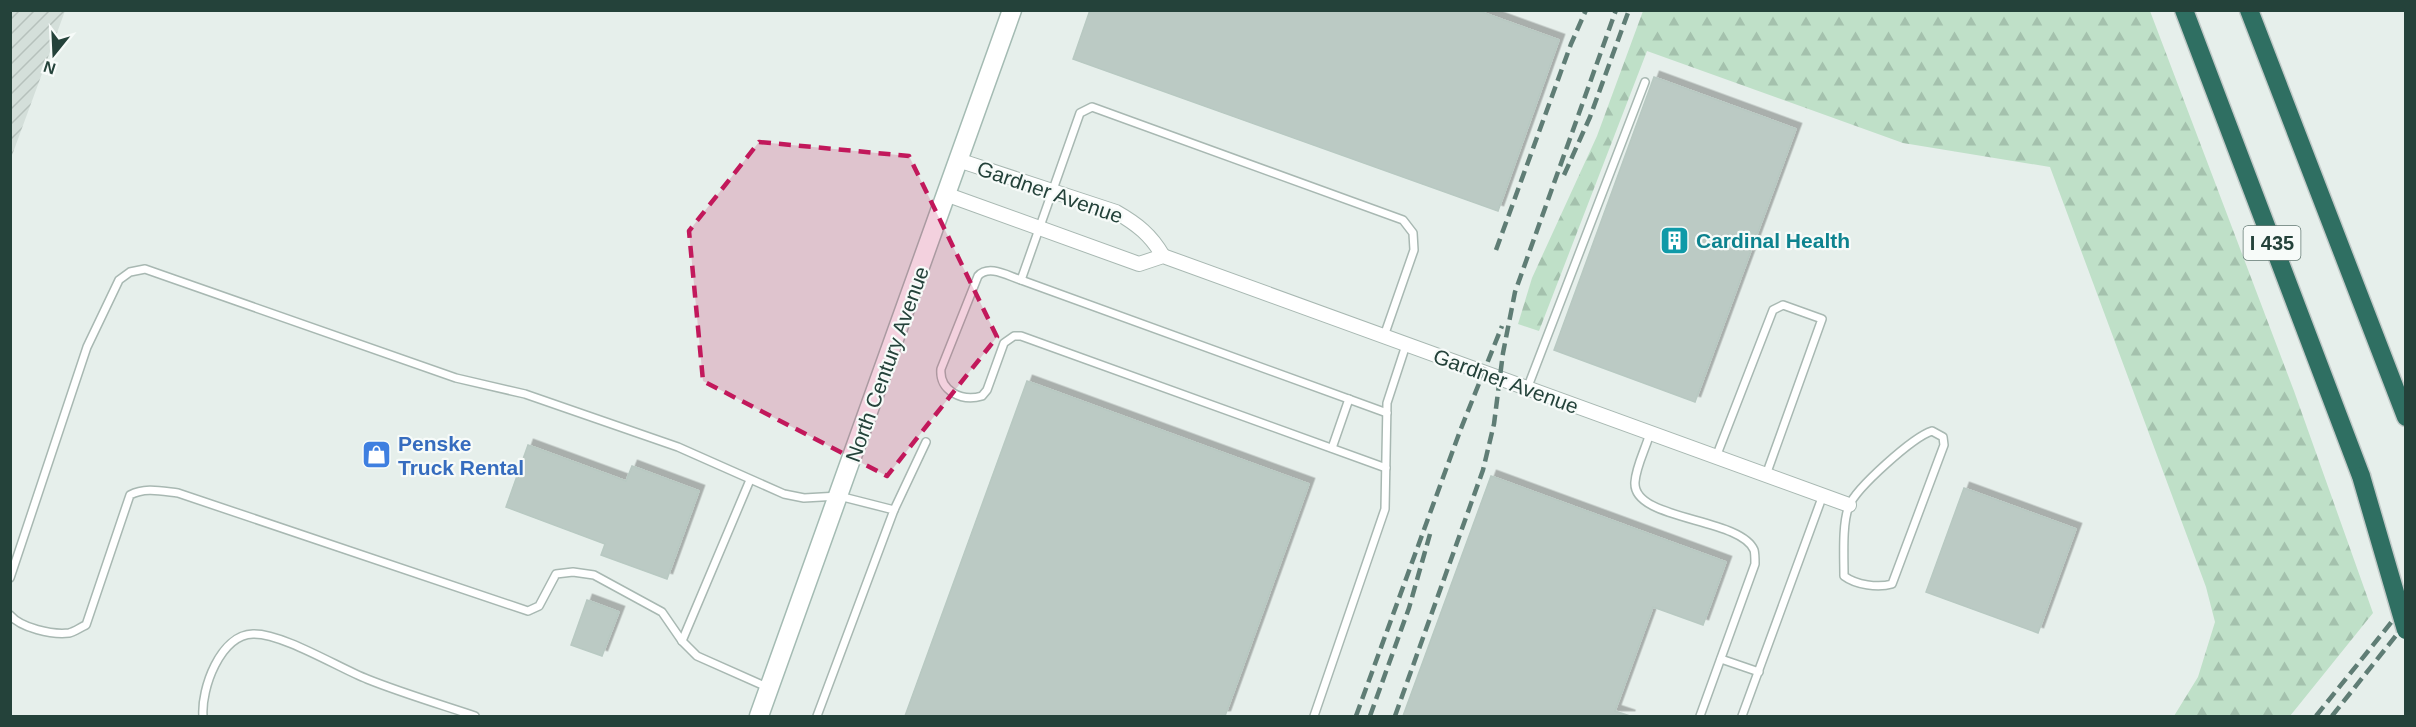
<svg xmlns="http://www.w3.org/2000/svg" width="2416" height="727" font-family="Arial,sans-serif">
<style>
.industrial{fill:url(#industrial-furrows)}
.forest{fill:url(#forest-firs)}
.building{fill:#bbcac4;stroke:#b8c9c2;stroke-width:1.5;filter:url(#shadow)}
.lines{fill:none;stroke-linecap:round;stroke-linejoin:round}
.lane-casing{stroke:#a8b8b2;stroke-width:10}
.street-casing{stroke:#a8b8b2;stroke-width:16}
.secondary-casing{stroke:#a4bbb3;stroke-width:21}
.highway-casing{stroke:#c2cac8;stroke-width:21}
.lane{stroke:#fff;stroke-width:7}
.street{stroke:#fff;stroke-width:14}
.secondary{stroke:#fff;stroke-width:18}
.highway{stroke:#2f6f62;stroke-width:18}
.rail{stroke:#5f7d75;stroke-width:4.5;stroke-dasharray:12 6;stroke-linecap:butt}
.highway-bridge-casing{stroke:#c2cac8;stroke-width:21;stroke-linecap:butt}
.highway-bridge{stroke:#2f6f62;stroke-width:18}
.marked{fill:#c2185b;fill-opacity:0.2;stroke:#c2185b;stroke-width:4.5;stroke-dasharray:12 8;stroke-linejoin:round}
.labels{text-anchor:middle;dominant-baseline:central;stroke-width:4.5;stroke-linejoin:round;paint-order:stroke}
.shield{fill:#f7fbf9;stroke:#637a73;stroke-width:1.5}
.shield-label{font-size:20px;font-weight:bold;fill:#24423a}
.street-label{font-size:21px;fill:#24423a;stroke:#f7fbf9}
.culture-label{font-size:21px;font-weight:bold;fill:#0d838f;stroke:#f7fbf9;text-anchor:start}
.shop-label{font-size:21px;font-weight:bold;fill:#366cbe;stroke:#f7fbf9;text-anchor:start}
</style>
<defs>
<pattern id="industrial-furrows" width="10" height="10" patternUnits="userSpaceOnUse" patternTransform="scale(1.5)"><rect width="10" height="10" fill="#d4dfda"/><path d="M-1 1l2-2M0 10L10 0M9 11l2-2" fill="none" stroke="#b6c1bc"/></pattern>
<pattern id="forest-firs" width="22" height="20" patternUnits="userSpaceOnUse" patternTransform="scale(1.5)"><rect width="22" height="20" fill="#bfe0c8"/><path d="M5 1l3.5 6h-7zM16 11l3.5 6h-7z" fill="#a4c1ad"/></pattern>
<filter id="shadow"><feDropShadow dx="5.5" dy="-5.5" stdDeviation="0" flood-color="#0004"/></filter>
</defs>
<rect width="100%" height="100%" fill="#e6efeb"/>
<path class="industrial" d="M11 10 65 11 11 158 10 11Z"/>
<path class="forest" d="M1643 11H2150L2294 391 2373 613 2290 716H2174L2198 677 2215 622 2206 587 2050 167 1903 143 1647 51 1539 331 1518 324 1532 278 1597 136Z"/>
<g class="building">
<path d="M1090 10H1476L1559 40 1498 211 1073 59Z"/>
<path d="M1654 77 1796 129 1695 402 1554 350Z"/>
<path d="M1027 381 1309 484 1225 716H905Z"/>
<path d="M528 445 626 481 632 466 699 491 667 579 601 555 605 544 506 507Z"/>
<path d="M1491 476 1726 562 1703 625 1653 607 1615 711 1630 716H1403Z"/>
<path d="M1964 488 2076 529 2038 633 1926 592Z"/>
<path d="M587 600 619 612 602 656 571 645Z"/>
</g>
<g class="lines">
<defs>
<g id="lane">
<path d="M1021 280 1387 413"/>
<path d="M1384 336 1414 250 1413 233 1403 220 1092 107 1080 113 1021 280C1008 276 989 264 978 276L941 369C939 391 962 402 982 396L987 390 1004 343 1014 336H1021L1386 468"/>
<path d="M1527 389 1645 82"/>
<path d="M1932 431 1943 437 1944 445 1892 584C1878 588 1856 585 1844 576 1844 556 1842 523 1849 506 1856 488 1913 437 1932 431Z"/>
<path d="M1650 433C1646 448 1636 466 1635 482 1632 521 1740 517 1754 550 1755 553 1755 560 1755 564L1700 716"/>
<path d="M1332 448 1349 399"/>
<path d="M1716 457 1773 310 1783 305 1822 319 1766 475"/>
<path d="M894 510 926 442"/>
<path d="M10 578 87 347 119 280 130 272 145 269 456 378 525 394 678 447 784 494 804 498 839 496 894 510 817 716"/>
<path d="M10 615C21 628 52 635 69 633 74 632 81 627 86 625L130 495C145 487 161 491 178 493L528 611 539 606 556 574 573 572 594 575 662 612 682 641 697 656 769 688"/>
<path d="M682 641 750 480"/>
<path d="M1721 659 1759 672"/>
<path d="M203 716C201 689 220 635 253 634 282 633 339 668 367 679 402 693 439 704 475 716"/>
<path d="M1314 716 1385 509 1387 403 1406 345"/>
<path d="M1742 716 1823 495"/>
</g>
<g id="street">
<path d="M958 160 1116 212C1137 224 1151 235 1163 256"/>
<path d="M948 195 1139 264 1163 256 1849 505"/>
</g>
<path id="secondary" d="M759 716 1012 10"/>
<g id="highway">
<path d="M2184 10 2361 476"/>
<path d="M2249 10 2406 417"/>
</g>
</defs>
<use href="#lane" class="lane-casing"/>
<use href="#street" class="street-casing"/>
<use href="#secondary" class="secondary-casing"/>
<use href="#highway" class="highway-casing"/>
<use href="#lane" class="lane"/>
<use href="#street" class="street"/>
<use href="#secondary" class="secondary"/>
<use href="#highway" class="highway"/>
<g class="rail">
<path d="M1564 175 1590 117 1629 10"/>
<path d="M1496 250 1571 44 1586 10"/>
<path d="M1356 716 1460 431 1502 326"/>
<path d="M1370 716 1409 608 1430 534"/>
<path d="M1395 716 1483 470 1494 424 1503 353 1515 292 1616 10"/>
<path d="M2316 716 2406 604"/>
<path d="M2332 716 2406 623"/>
</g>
<defs>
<path id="highway-bridge" d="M2361 476 2406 630"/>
</defs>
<use href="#highway-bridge" class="highway-bridge-casing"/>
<use href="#highway-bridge" class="highway-bridge"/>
</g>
<path class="marked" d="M759 142 909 156 997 337 887 476 703 381 689 231Z"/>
<defs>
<symbol id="building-square" viewBox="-11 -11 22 22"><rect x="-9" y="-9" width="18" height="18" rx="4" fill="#0f9aa8" stroke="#f7fbf9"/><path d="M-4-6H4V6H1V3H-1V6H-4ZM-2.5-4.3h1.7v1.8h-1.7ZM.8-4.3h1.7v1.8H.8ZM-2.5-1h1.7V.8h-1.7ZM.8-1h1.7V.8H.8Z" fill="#fff"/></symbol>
<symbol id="shop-square" viewBox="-11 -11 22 22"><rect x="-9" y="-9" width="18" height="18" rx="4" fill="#3f7fe0" stroke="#f7fbf9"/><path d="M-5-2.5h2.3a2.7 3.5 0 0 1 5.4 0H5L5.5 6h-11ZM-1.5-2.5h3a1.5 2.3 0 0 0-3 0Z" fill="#fff"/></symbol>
</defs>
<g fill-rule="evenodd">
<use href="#building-square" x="1658" y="224" width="33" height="33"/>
<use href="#shop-square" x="360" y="438" width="33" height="33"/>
</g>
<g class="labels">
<rect class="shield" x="2243.5" y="226" width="57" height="34" rx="4.5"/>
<g class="shield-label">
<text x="2272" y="243">I 435</text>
</g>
<g class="street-label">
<text transform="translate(1050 192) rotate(19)">Gardner Avenue</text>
<text transform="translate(887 364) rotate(-70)">North Century Avenue</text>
<text transform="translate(1506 381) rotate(20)">Gardner Avenue</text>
</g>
<g class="culture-label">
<text x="1696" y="240">Cardinal Health</text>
</g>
<g class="shop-label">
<text x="398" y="443">Penske<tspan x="398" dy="24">Truck Rental</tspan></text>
</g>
</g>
<rect width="2416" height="727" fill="none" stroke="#24423a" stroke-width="24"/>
<g transform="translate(54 54) rotate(198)" stroke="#f7fbf9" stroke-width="4.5" paint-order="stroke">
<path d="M0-4.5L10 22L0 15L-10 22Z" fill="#24423a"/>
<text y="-9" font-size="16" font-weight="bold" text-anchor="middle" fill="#24423a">N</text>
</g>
</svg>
